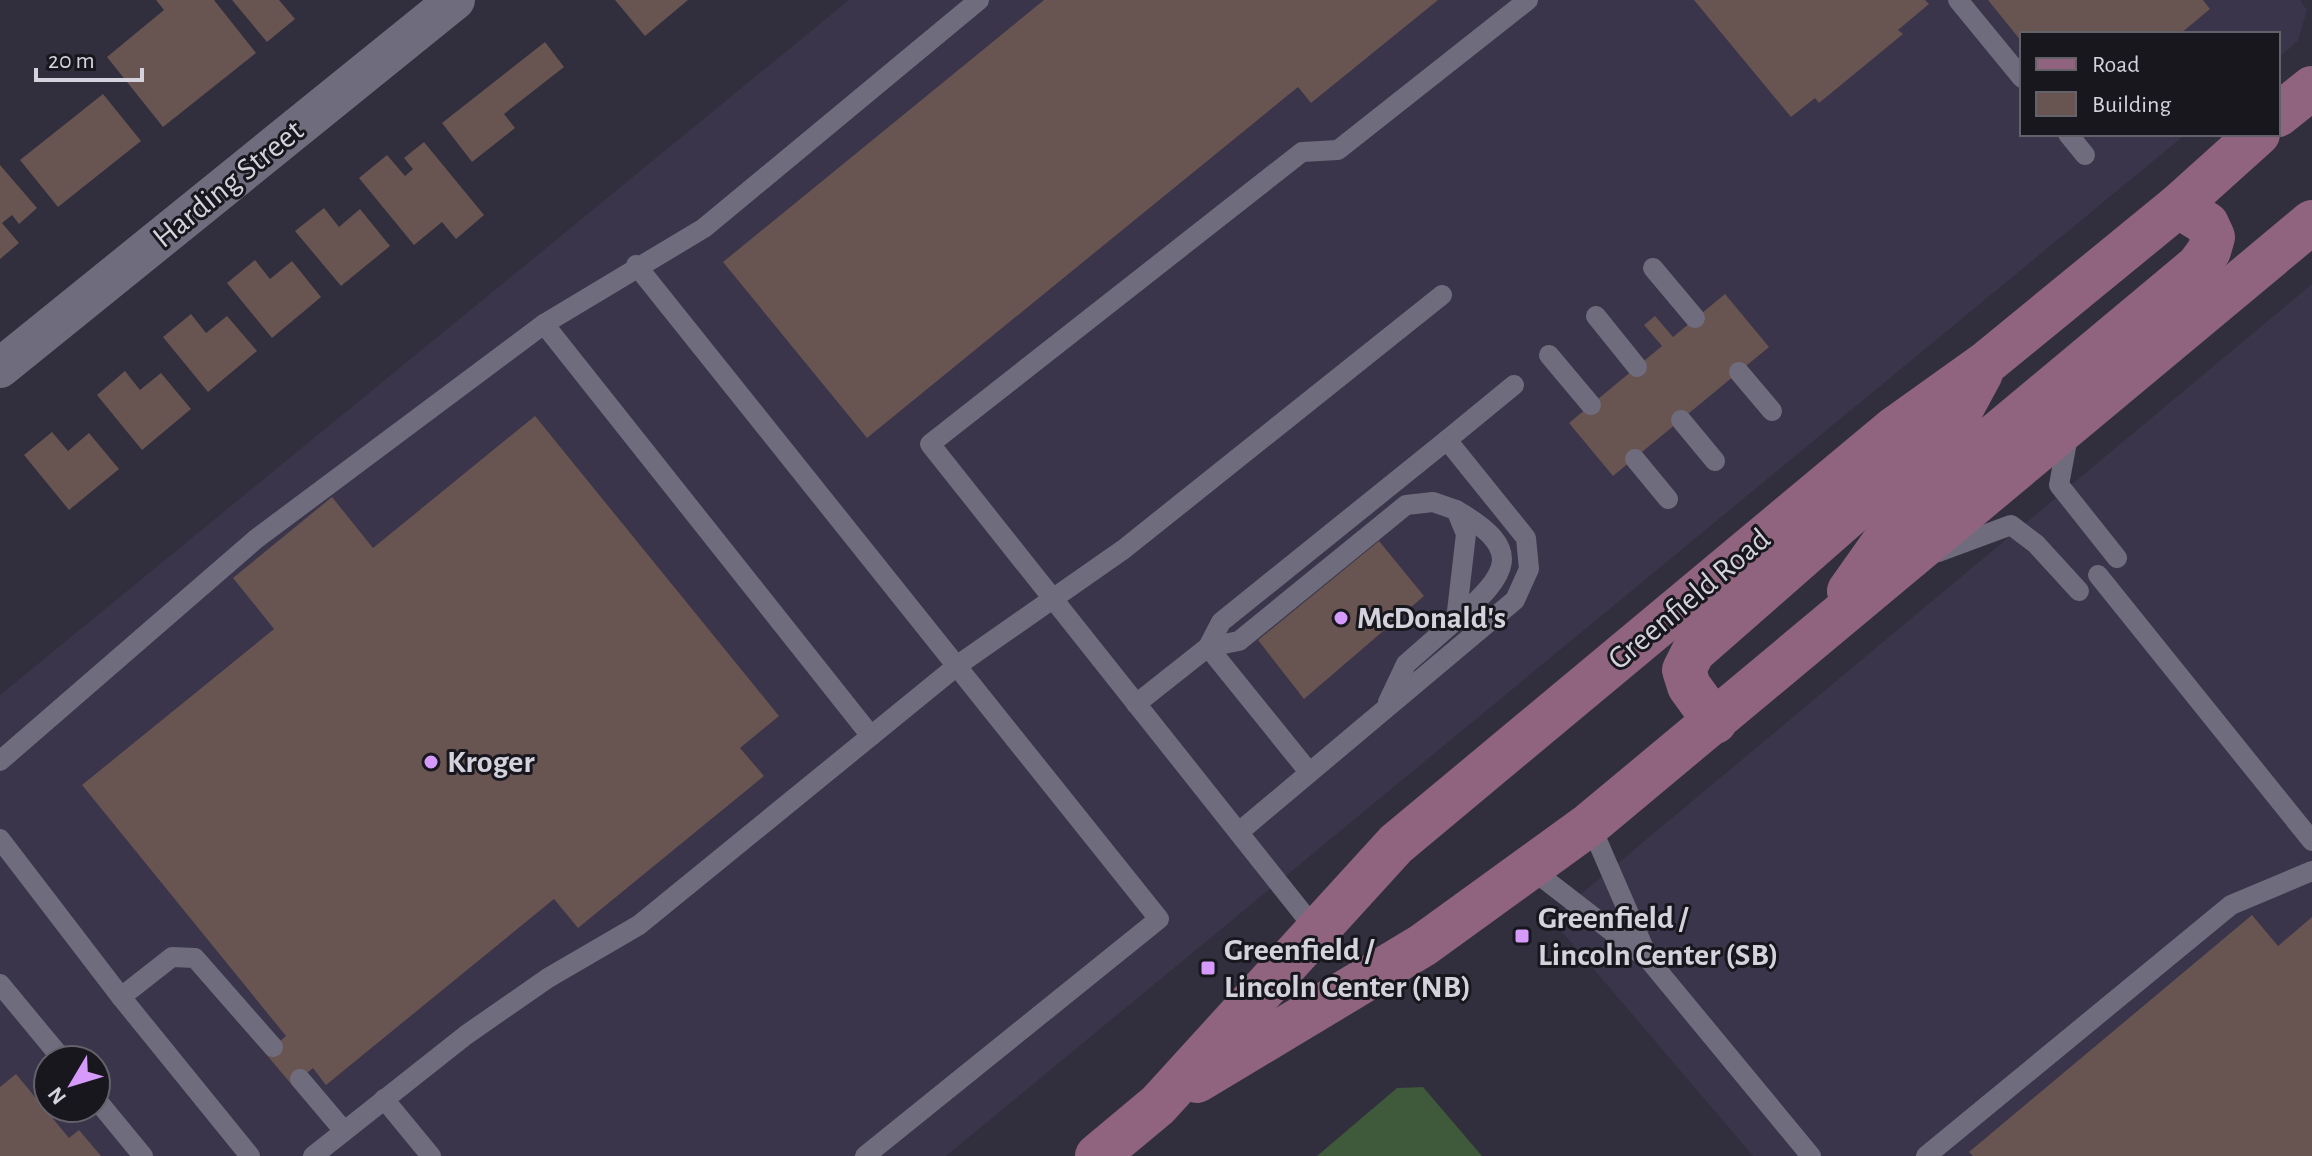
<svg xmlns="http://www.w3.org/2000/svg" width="2312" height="1156" font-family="'Alegreya Sans',sans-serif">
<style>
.built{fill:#3a354a;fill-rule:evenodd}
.green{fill:#3f593b}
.building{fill:#685451}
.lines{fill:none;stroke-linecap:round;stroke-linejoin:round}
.lane{stroke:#6f6c7d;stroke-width:20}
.street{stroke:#6f6c7d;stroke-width:40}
.secondary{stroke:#90647f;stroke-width:44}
.poi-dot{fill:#d69bfa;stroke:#18171e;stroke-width:3}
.labels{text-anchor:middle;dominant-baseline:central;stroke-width:6;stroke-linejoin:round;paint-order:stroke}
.street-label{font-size:32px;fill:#d4d3dd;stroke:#18171e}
.poi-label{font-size:32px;font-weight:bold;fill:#d4d3dd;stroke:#18171e;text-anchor:start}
</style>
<rect width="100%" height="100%" fill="#312e3d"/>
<g class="built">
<path d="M849 0H2300L2307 10 2298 41 2278 58V34H2022V134H2186L946 1156H0V695ZM48 1060H96V1108H48Z"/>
<path d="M2312 284V1156H1753L1551 919Z"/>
</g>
<path class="green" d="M1423 1087 1482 1156H1317L1397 1088Z"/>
<g class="building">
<path d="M156 0H214L256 53 163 127 107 57 164 10Z"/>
<path d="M232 0H279L295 19 267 42Z"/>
<path d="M615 0H688L645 36Z"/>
<path d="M1044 0H1438L1311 103 1298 87 867 438 723 262Z"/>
<path d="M1694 0H1925L1929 4 1898 30 1903 34 1819 103 1815 98 1791 117Z"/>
<path d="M1988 0H2203L2210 9 2180 34H2022V42Z"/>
<path d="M545 42 564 67 504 114 515 128 472 162 442 123Z"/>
<path d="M103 94 141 141 58 207 20 160Z"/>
<path d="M424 142 484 215 456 239 442 222 414 245 359 178 387 155 405 176 413 169 404 158Z"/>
<path d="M0 165 37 208 19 224 12 215 2 223 19 243 0 259Z"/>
<path d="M324 208 339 227 360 209 390 246 341 286 295 231Z"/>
<path d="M255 260 270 279 292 261 321 297 272 338 227 283Z"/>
<path d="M1725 294 1769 347 1613 476 1569 423 1662 346 1644 325 1655 316 1673 337Z"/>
<path d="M191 314 206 333 227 316 257 351 208 392 163 337Z"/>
<path d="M125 371 140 390 161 373 191 409 142 450 97 395Z"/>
<path d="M535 416 779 716 740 748 764 776 578 928 554 899 326 1085 313 1068 292 1085 265 1053 286 1036 82 785 274 629 233 578 332 497 373 548Z"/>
<path d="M52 432 68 451 89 433 119 469 69 510 24 455Z"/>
<path d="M1379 541 1424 596 1304 699 1258 640Z"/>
<path d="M2252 915 2278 946 2312 917V1156H1973L1969 1152Z"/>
<path d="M16 1074 69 1138 79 1130 101 1156H0V1087Z"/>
</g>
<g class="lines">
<g class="lane">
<path d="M1958 0 2022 78"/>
<path d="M2068 134 2085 155"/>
<path d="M636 265 1159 919 865 1156"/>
<path d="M1653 268 1695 318"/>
<path d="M1596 316 1637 367"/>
<path d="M544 324 871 736"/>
<path d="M1549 355 1591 405"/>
<path d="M1739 372 1772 411"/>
<path d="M1681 420 1715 461"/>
<path d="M2069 431 2059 485 2117 558"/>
<path d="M1447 440 1514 385"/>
<path d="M1635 459 1668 499"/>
<path d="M1456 510C1526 550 1508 574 1456 620"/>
<path d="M1938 552 2011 525 2036 544 2079 591"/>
<path d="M2098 575 2312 841"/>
<path d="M1136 704 1208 647 1221 622 1447 440 1526 538 1529 569 1515 600 1239 832"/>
<path d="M0 761 256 539 544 324 704 228 979 0"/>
<path d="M1309 772 1208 647 1239 641 1406 505 1433 502 1456 510 1466 534 1456 620 1406 664 1388 702"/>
<path d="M0 839 121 997 250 1156"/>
<path d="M1530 868 1649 960 1590 824"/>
<path d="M1316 930 930 444 1302 152 1338 150 1528 0"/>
<path d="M1649 960 1811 1156"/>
<path d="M0 984 63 1060"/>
<path d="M121 997 172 957 195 958 273 1047"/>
<path d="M300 1079 344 1131"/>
<path d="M96 1099 143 1156"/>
<path d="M384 1099 431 1156"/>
<path d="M313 1156 466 1035 548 978 639 925 958 665 1124 549 1442 295"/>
<path d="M1926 1156 2231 905 2312 871"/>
</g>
<path class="street" d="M0 368 455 0"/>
<g class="secondary">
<path d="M2278 115 2312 88"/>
<path d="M1849 591 1907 509 2198 266 2209 251 2213 237 2207 224 2178 206"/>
<path d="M1715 722 1689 686 1684 670 1693 652 1954 423 1981 373"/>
<path d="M1197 1081 1423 945 1590 824 2312 222"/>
<path d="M1097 1156 1158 1105 1396 844 1894 429 1985 364 2178 206 2258 134"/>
</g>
</g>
<g class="poi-dot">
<circle cx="1341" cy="618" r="8"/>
<circle cx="431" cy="762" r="8"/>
<rect x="1514" y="928" width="16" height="16" rx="4"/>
<rect x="1200" y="960" width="16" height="16" rx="4"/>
</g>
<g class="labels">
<g class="street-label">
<text transform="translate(228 184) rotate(-39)">Harding Street</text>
<text transform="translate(1689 599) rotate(-40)">Greenfield Road</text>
</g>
<g class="poi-label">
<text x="1357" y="618">McDonald's</text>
<text x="447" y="762">Kroger</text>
<text x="1538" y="918">Greenfield /<tspan x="1538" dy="37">Lincoln Center (SB)</tspan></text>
<text x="1224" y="950">Greenfield /<tspan x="1224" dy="37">Lincoln Center (NB)</tspan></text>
</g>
</g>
<rect x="2020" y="32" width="260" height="104" fill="#18171e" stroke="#63626a" stroke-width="2"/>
<rect x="2036" y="58" width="40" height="12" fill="#90647f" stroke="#63626a" stroke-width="2"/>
<text x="2092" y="72" font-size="24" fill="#d4d3dd">Road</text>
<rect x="2036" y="92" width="40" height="24" fill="#685451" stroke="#63626a" stroke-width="2"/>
<text x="2092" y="112" font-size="24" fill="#d4d3dd">Building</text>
<g transform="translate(72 1084) rotate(232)"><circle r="38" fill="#18171e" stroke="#63626a" stroke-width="2"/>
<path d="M0-6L14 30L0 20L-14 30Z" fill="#d69bfa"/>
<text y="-12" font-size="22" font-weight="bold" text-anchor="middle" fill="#d4d3dd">N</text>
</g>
<path d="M36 68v12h106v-12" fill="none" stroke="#d4d3dd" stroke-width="4"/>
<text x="48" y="68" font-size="24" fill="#d4d3dd" stroke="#18171e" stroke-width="6" paint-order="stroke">20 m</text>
</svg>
